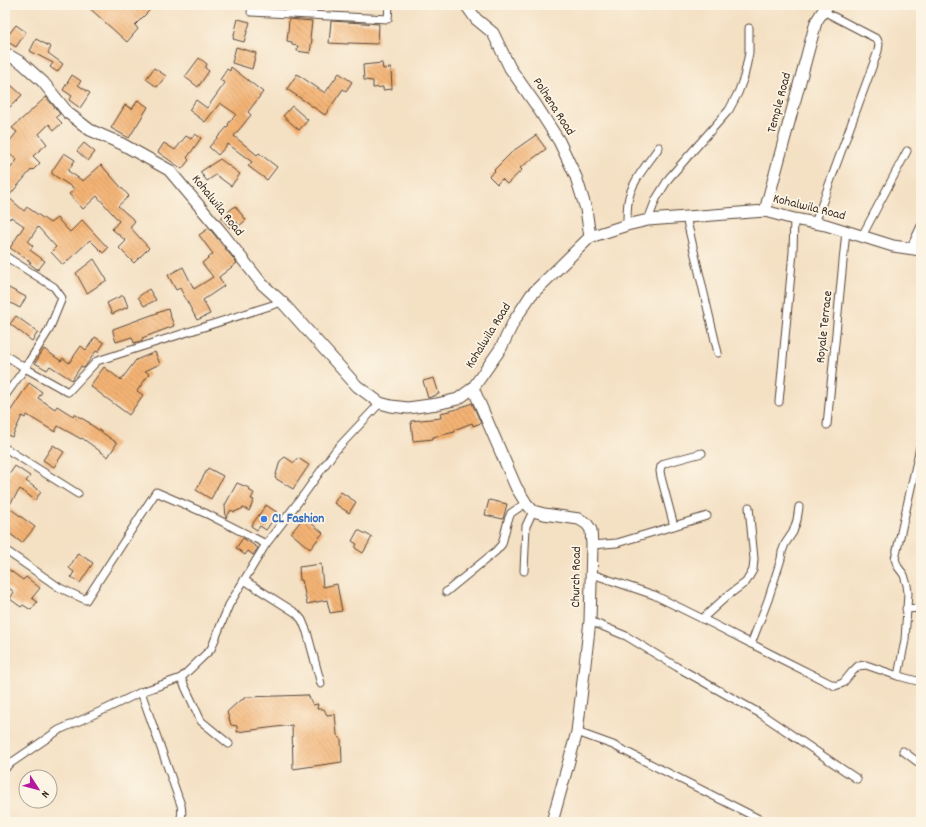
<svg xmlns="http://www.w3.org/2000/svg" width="926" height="827" font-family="Dekko,sans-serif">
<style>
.building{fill:url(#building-back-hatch)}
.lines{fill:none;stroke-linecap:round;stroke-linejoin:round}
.street-casing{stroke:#574537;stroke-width:9}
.secondary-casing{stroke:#574537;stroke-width:13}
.street{stroke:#fff;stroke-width:7}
.secondary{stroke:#fff;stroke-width:11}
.shop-dot{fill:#3f7fe0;stroke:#fcf5e5;stroke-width:1.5}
.labels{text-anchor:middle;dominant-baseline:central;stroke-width:3.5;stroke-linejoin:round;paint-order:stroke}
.street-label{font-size:13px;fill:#3b2a1e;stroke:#fcf5e5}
.shop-label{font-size:13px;font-weight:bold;fill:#366cbe;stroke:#fcf5e5;text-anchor:start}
</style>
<defs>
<pattern id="building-back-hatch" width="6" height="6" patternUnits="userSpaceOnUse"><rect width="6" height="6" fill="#f4b474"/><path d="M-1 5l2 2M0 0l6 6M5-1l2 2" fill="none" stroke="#c7935f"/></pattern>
</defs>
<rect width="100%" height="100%" fill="#fcf5e5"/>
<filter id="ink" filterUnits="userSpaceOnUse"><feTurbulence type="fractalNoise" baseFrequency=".025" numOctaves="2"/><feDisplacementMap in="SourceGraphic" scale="8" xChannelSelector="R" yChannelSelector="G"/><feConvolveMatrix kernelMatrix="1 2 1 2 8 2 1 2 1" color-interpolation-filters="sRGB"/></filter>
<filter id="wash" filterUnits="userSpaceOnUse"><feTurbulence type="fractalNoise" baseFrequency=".012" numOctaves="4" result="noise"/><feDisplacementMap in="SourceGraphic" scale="16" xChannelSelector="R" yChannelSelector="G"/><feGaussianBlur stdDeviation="0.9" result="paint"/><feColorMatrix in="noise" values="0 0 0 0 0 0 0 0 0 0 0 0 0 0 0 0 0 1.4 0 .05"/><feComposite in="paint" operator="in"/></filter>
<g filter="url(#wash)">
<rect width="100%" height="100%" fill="#f4e0c3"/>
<g id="blocks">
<g class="building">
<path d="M86 5H155L135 25 138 29 127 42Z"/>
<path d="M238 19 250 22 244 42 233 39Z"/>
<path d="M289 19 312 21 310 38 312 39 310 53 297 51 298 46 292 45V42L287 41 288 32Z"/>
<path d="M331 21 379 24 378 44 348 43V44L329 43Z"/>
<path d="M16 25 26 32 16 47 5 40V31L9 34Z"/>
<path d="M36 39 51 47 48 53 63 64 57 72 50 67 53 63 30 51Z"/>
<path d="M236 47 256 53 252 69 232 63Z"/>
<path d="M199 58 207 64 205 68 209 71 198 87 185 77Z"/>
<path d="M382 63 383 69 391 68 392 89 383 90V87L373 88V81L364 80 363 65Z"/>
<path d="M231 67 263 92 248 112 251 115 234 136 257 155 259 153 277 167 267 180 248 166 252 162 228 144 218 155 209 147 229 125 228 124 236 114 220 103 205 122 189 110 196 100 207 108 225 83 220 80 227 69 230 71Z"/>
<path d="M154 68 166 76 157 87 146 79Z"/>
<path d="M339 73 352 82 346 91 343 89 325 115 287 89 297 74 325 93Z"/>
<path d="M72 75 81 81 78 85 90 93 80 108 69 100 72 96 63 90Z"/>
<path d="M11 85 22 95 5 112V91Z"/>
<path d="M46 97 60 114 56 117 62 123 54 130 49 124 39 134 47 144 33 156 40 163 33 170 32 169 8 197 24 211 27 207 50 223 57 218 70 232 82 220 108 248 103 253 90 240 63 265 51 252 56 247 38 227 28 242 33 246 30 250 45 261 38 270 29 263 31 262 10 248 24 226 11 217 10 219 5 215V175L17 160 5 150V147L17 132 12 128Z"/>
<path d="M138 100 148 107 129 138 111 128 125 105 132 109Z"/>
<path d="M292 106 308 120 299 130 283 116Z"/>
<path d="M195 134 201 138 187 158 189 160 182 169 158 152 164 143 175 150 186 136 191 139Z"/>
<path d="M536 135 546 149 520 168 522 170 507 184 502 179 497 184 489 176 495 171 494 170 513 151Z"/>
<path d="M84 143 95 152 88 161 77 151Z"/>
<path d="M64 153 75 160 68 171 83 181 101 165 129 196 118 206 135 221 130 227 149 248 134 263 119 248 126 241 112 229 119 221 97 196 83 209 69 194 75 189 52 174V171Z"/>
<path d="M220 159 240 174 231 186 216 175 207 181 200 172Z"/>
<path d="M235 206 246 220 239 226 237 222 230 228 221 218Z"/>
<path d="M209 228 237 263 219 277 224 286 203 300 210 314 197 320 180 288 176 290 168 275 183 267 194 289 213 277 202 263 213 254 199 235Z"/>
<path d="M94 259 107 280 87 293 76 273Z"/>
<path d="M5 286 26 297 20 308 5 300Z"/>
<path d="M149 289 156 300 144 306 138 297Z"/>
<path d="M121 296H124L128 307 112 314 107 303Z"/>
<path d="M168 309 174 326 142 338 143 340 134 343 132 337 116 342 113 332V329Z"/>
<path d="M16 316 38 332 32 341 10 324Z"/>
<path d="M95 337 104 343 98 352 96 351 84 368 81 366 72 380 50 366 47 370 35 363 44 349 61 361 63 358 69 363 81 346 86 350Z"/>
<path d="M155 352 160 364 145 371 149 374 137 391 143 395 129 415 90 386 104 367 121 380 136 360Z"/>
<path d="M434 378 439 394 428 398 423 381Z"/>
<path d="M29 383 42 392 38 398 55 409 57 406 73 416 74 414 90 423V424L117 443 108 457 82 438 81 439 58 426 55 432 27 415 25 418 22 416 12 437 5 434V415L7 416Z"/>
<path d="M472 403 481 423 473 426 472 423 454 430 455 432 433 437V439L413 441 411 421 441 418 440 413 454 410Z"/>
<path d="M53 445 64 452 54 467 43 460Z"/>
<path d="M285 457 294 463 298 458 309 465 293 489 275 478 280 461Z"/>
<path d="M15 466 30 476 26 481 41 492 35 500 20 489 8 507 35 527 22 543 5 530V481Z"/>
<path d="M208 468 223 476 211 499 196 490Z"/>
<path d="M237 483 249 488 250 491 254 493 251 499 254 500 249 511 244 508 234 512 231 510 226 518 225 505Z"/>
<path d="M341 492 356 502 349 513 334 503Z"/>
<path d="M489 500 507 504 503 519 485 515Z"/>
<path d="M266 505 278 513 266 530 260 526 257 530 251 526Z"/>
<path d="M304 517 323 533 310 549 291 533Z"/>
<path d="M358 530 372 537 363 553 355 548 357 544 352 541Z"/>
<path d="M243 538 258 548 253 555 248 551 245 555 236 548Z"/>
<path d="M78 553 93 563 80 583 71 577 74 572 69 568Z"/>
<path d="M321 564 323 587 337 584 342 611 330 613 327 600 307 604 302 580H300L299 567Z"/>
<path d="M5 567 23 580 26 577 40 588 32 598 37 602 31 610 23 605 21 607 10 599 14 592 5 585Z"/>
<path d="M308 695 313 705 318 704 317 709H324L327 715 335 714 337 735 341 739 342 762 293 769 292 725 237 732V726L231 725 227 712 238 702 247 697Z"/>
</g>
</g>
</g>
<g filter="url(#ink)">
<use href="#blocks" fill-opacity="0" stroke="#574537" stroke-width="1"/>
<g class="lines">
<defs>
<g id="street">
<path d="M251 12 388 19 389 5"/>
<path d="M686 217 718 353"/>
<path d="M648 220 656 199 669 178 729 110 738 93 744 77 749 53V28"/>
<path d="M815 223 878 51 879 44 877 39 823 11"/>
<path d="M627 225C627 217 627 209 628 202 631 181 648 164 659 147"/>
<path d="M862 236 907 151"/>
<path d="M910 249 921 226"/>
<path d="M5 256 54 287 62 298 49 330 25 368 5 396"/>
<path d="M5 355 25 368 68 392 97 361 282 302"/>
<path d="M779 402 793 252 794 219"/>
<path d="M827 425 846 231"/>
<path d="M5 448 78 494"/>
<path d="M674 526 661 477 660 471 661 466 665 463 702 453"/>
<path d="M592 545 617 543 707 516"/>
<path d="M5 550 60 588 86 600 156 492 207 514 266 544"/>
<path d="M524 571 526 526 533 511"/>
<path d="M592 574 654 595 715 625 773 655 835 686 843 683 852 672 858 666 866 665 898 676 921 682"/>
<path d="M244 580 296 613 302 620 307 632 321 684"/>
<path d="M446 592 496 551 502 544 508 520 511 513 526 503"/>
<path d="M906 609 921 608"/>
<path d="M702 619 726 597 746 582 753 570 754 559 749 507"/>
<path d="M590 621 626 636 677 667 761 714 857 779"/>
<path d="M751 644 768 600 781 559 782 552 785 544 793 532 797 520 799 507"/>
<path d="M898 676 905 640 908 593 907 585 904 575 898 567 895 559 921 443"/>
<path d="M181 678 201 721 229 744"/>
<path d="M141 692 181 805C182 811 183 818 178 822"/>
<path d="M577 732 613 745 765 822"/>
<path d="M903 751 919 763 921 761"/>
<path d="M5 769 8 765 59 730 108 708 141 692 181 678 211 649 229 605 266 544 302 497 335 451 380 403"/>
</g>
<g id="secondary">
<path d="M466 5 476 19 493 33 510 68 536 105 559 141 576 177 586 209 590 237"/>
<path d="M5 53 22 63 43 82 68 113 90 130 122 144 169 170 222 233 262 284 282 302 357 386 380 403 391 406 408 408 437 404 458 399 473 388 501 348 514 321 531 295 590 237 627 225 648 220 765 211 794 219 826 225 893 246 921 250"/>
<path d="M765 211 816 22 823 11 828 5"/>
<path d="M473 388 516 487 526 503 533 511 544 514 579 519 587 524 591 530 592 545 590 621 577 732 552 822"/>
</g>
</defs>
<use href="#street" class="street-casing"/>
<use href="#secondary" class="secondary-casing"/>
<use href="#street" class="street"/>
<use href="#secondary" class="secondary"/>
</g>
</g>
<circle class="shop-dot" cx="264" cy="519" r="4"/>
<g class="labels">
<g class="street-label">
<text transform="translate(780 103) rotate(-75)">Temple Road</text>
<text transform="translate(553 107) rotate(57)">Polhena Road</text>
<text transform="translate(217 206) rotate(51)">Kohalwila Road</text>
<text transform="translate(809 208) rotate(14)">Kohalwila Road</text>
<text transform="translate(825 327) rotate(-84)">Royale Terrace</text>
<text transform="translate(489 336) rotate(-58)">Kohalwila Road</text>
<text transform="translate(577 577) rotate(-89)">Church Road</text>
</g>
<g class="shop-label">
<text x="272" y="519">CL Fashion</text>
</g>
</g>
<rect width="926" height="827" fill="none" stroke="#fcf5e5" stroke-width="20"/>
<g transform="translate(38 789) rotate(126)"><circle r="19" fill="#fcf5e5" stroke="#afa495"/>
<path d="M0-3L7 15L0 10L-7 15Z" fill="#b5179e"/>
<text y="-6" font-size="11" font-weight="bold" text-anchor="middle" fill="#3b2a1e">N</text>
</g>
</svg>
